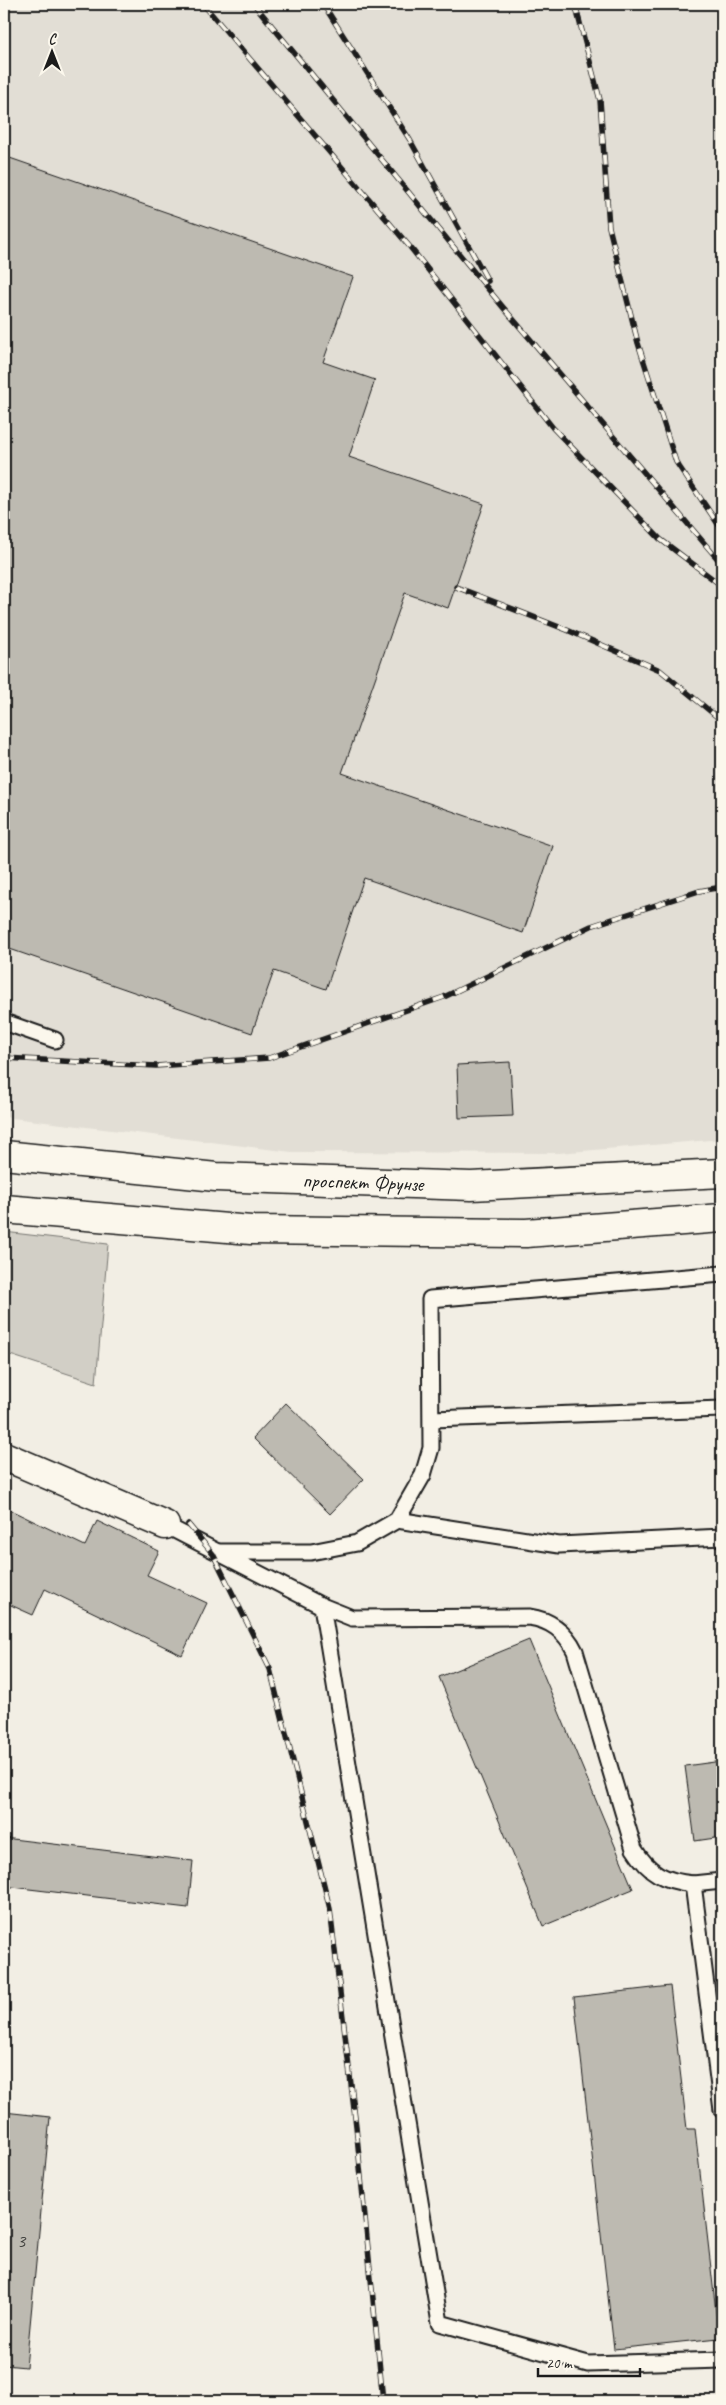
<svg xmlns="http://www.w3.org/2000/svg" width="726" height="2405" font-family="Caveat,sans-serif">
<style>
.built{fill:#e2ded5}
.green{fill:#d2cfc6;stroke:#777671}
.building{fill:#bdbab1;stroke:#1c1c1c}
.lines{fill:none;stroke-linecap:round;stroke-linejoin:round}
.lane-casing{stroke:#1c1c1c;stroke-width:19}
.street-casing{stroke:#1c1c1c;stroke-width:31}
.secondary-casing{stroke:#1c1c1c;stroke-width:31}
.lane{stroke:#fbf7ec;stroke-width:15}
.street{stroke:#fbf7ec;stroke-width:28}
.secondary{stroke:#fbf7ec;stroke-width:28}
.rail-casing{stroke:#1c1c1c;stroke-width:5.5}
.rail{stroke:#fbf7ec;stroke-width:4;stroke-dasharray:11;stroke-linecap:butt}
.labels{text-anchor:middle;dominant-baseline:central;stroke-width:5;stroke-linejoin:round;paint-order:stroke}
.number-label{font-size:19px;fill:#444441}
.street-label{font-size:21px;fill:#1c1c1c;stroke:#fbf7ec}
</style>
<rect width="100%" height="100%" fill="#f2eee4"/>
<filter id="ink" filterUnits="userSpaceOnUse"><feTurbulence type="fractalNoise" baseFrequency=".02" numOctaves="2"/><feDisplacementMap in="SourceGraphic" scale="10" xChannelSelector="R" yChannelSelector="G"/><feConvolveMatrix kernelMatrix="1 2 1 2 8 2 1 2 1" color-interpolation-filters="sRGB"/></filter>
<g filter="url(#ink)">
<path class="built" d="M4 4H722V1139L559 1153 292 1152 4 1117Z"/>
<path class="green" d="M4 1232 108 1244 96 1383 4 1353Z"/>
<g class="building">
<path d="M4 156 353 277 323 362 375 380 349 457 484 504 448 608 405 593 342 773 553 846 523 933 364 878 326 989 274 971 252 1033 4 947Z"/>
<path d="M510 1062 513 1116 459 1118 457 1065Z"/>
<path d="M286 1403 364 1479 330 1514 253 1438Z"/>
<path d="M4 1507 85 1546 97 1521 159 1551 147 1575 207 1603 182 1655 45 1589 33 1615 4 1602Z"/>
<path d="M529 1640 633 1889 543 1926 439 1677Z"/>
<path d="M722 1761V1837L695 1841 685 1766Z"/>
<path d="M4 1838 193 1861 188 1908 4 1886Z"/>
<path d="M670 1986 687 2129H695L719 2338 614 2349 574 1997Z"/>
<path d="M4 2112 50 2117 26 2367 4 2365Z"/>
</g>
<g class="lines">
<defs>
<g id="lane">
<path d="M4 1022 55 1040"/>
<path d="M432 1419 722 1409"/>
<path d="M397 1520 559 1545 722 1537"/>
<path d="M165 1525 322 1606 440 2323 588 2364 722 2360"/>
<path d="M220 1552H311L357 1543 397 1520 423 1475 431 1448 430 1299 722 1274"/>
<path d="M322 1606 352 1618 529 1617C551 1620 565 1631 575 1651L634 1849C649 1873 664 1881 693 1884"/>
<path d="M722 1881 693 1884 722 2110"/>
</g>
<path id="street" d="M4 1456 165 1525"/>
<g id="secondary">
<path d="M4 1155 216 1177 471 1186 722 1173"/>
<path d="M4 1209 251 1230 526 1233 722 1218"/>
</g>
</defs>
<use href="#lane" class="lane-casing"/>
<use href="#street" class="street-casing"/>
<use href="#secondary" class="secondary-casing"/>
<use href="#lane" class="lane"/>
<use href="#street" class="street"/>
<use href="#secondary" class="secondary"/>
<defs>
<g id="rail">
<path d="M203 4 410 247 553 428 660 539 722 586"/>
<path d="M254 4 502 306 722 564"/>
<path d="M323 4 410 140 488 281"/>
<path d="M575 4 600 100 609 227 638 343 676 462 722 530"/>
<path d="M456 587 567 630 660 670 722 721"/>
<path d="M4 1058 156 1066 269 1058 444 997 591 926 699 891 722 887"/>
<path d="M188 1524 213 1554 270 1669 330 1909 356 2126 383 2401"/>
</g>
</defs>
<use href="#rail" class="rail-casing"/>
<use href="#rail" class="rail"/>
</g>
</g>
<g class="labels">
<g class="number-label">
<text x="21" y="2241">3</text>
</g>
<g class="street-label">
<text transform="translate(363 1182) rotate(2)">проспект Фрунзе</text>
</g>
</g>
<rect width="726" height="2405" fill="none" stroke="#fbf7ec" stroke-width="20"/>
<rect x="10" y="10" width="706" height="2385" fill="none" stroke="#1c1c1c" stroke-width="2" filter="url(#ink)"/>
<g transform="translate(52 52)" stroke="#fbf7ec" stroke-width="4" paint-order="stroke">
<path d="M0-4L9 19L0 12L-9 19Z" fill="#1c1c1c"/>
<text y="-8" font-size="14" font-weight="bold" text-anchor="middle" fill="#1c1c1c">С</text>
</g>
<path d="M538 2368v8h102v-8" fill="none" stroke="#1c1c1c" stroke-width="2.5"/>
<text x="546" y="2368" font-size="15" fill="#1c1c1c" stroke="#fbf7ec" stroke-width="4" paint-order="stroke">20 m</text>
</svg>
